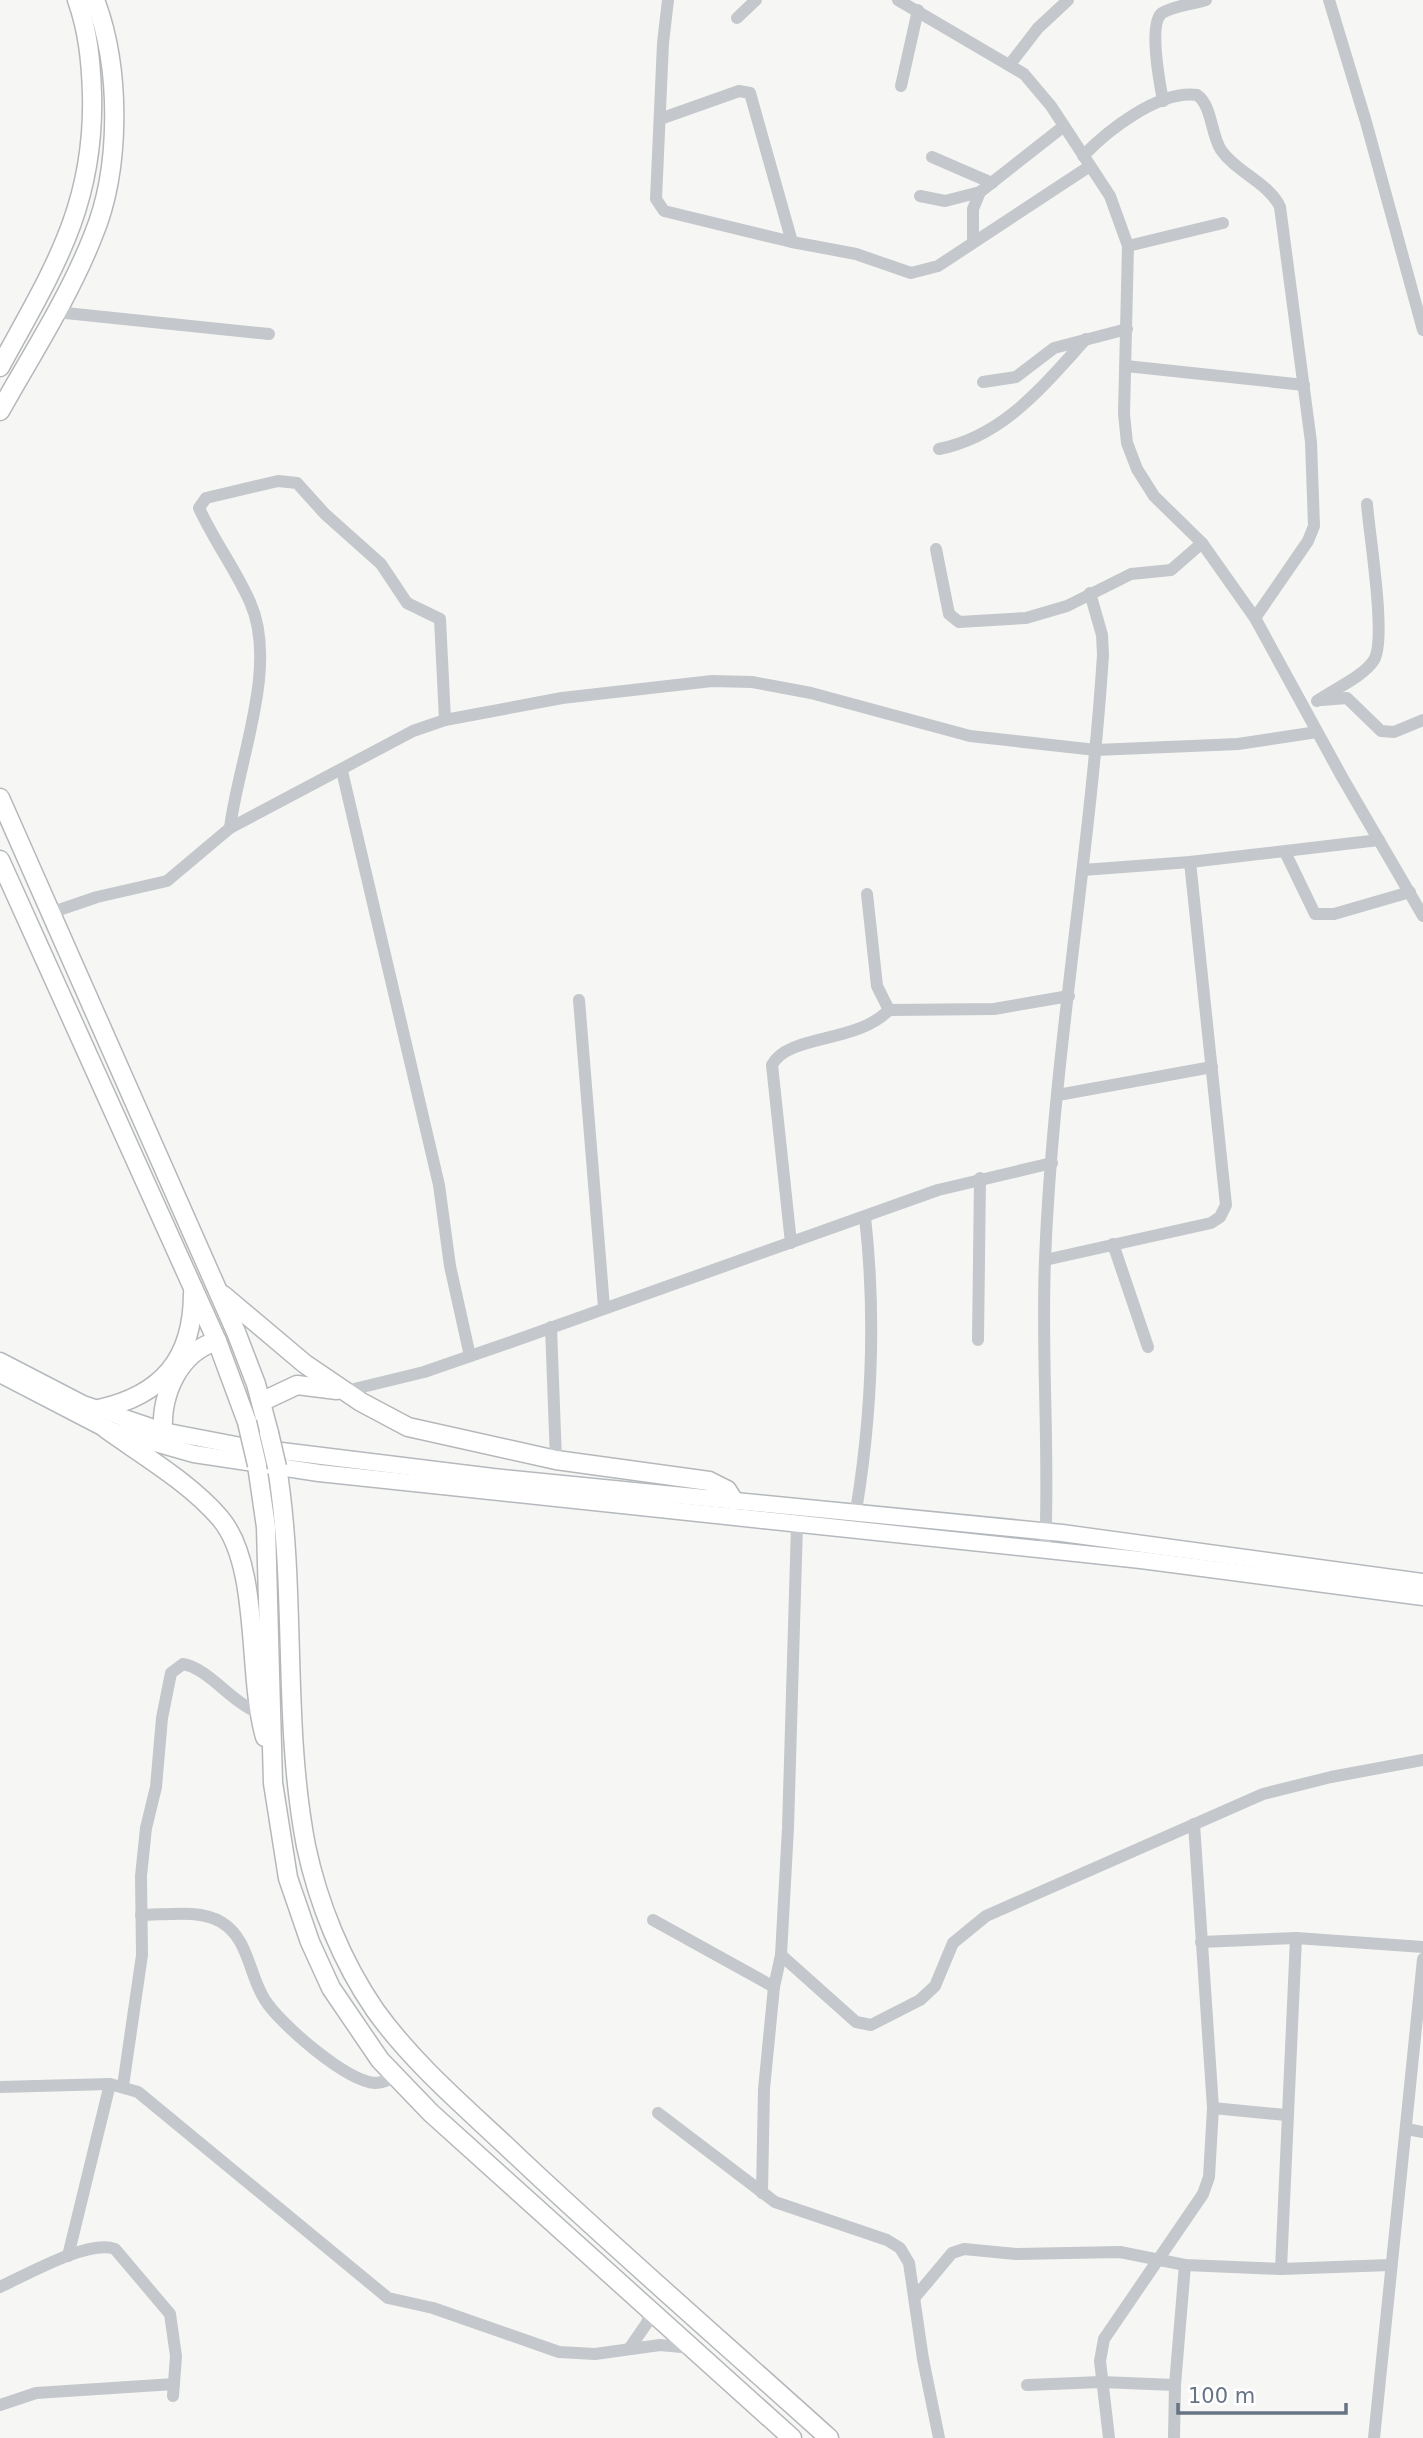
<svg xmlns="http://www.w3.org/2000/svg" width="1423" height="2438" font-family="'DejaVu Sans',sans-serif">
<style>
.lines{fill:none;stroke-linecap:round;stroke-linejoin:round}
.major-casing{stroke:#b5b9bd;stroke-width:19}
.highway-casing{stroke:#b5b8bb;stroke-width:21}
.minor{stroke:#c4c7cb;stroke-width:12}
.major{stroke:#fff;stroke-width:16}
.highway{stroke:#fff;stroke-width:18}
.highway-bridge-casing{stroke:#b5b8bb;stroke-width:21;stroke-linecap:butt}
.highway-bridge{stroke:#fff;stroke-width:18}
</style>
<rect width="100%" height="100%" fill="#f6f7f4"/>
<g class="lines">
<defs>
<g id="major">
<path d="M0 1361 83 1404 163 1431 241 1446 493 1477 1062 1533 1423 1582"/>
<path d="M0 1374 106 1429 194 1454 319 1473 1141 1560 1423 1597"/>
</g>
<g id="highway">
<path d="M0 367C52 271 95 207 92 94 91 61 88 31 77 0"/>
<path d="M0 411C32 354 69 297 93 236 121 169 121 68 95 0"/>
<path d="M0 798 236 1332 256 1384 269 1433"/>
<path d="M0 860 217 1341 247 1422"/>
<path d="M223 1295 305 1364 361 1402 408 1427 556 1460 709 1481 727 1490 734 1501"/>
<path d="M261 1402 297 1385 337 1390"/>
<path d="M99 1409C162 1395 193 1359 193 1293"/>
<path d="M106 1429C144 1456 190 1483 220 1518 261 1566 247 1675 265 1737"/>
<path d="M163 1431C161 1394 179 1352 217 1341"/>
<path d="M257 1465 266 1527 273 1783 288 1878 310 1942 331 1988 380 2060 431 2113 792 2438"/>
<path d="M277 1467C297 1592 282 1721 306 1846 318 1903 342 1962 375 2010 415 2066 470 2111 520 2159 621 2254 726 2345 829 2438"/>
</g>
</defs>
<use href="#major" class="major-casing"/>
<use href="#highway" class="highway-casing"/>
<g class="minor">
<path d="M668 0 663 43 656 199 664 211 792 242 856 254 911 273 938 266 1090 166"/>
<path d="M898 0 1024 74 1051 106 1110 196 1128 246 1124 414 1127 443 1137 469 1154 496 1202 543 1255 618 1342 777 1423 916"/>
<path d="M1329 0 1366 122 1423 330"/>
<path d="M737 18 756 0"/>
<path d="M1011 63 1038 28 1068 0"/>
<path d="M901 86 918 10"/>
<path d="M1163 101C1160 85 1148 23 1162 13 1173 6 1193 4 1206 0"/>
<path d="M660 119 739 91 750 93 792 242"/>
<path d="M1083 156C1108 130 1159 90 1197 95 1212 105 1211 135 1221 150 1236 172 1269 183 1280 207L1311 442 1314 526 1308 541 1255 618"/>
<path d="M932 157 992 183"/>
<path d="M920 196 945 201 980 192"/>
<path d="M973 242V209L980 192 1064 126"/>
<path d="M1128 246 1223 223"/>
<path d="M56 312 269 334"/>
<path d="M1126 366 1304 385"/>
<path d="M983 382 1016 377 1054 348 1127 329"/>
<path d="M939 449C1004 436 1043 386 1086 339"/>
<path d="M936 549 949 614 959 622 1026 618 1067 606 1131 574 1171 570 1202 543"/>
<path d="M1322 700 1347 698 1381 731 1394 732 1423 720"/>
<path d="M1317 701C1334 689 1363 677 1374 660 1387 639 1369 533 1367 504"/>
<path d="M342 771 439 1185 450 1266 470 1356"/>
<path d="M230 828C238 761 279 666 250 602 236 570 214 541 199 508L206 498 278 481 297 483 325 514 381 564 407 603 440 619 445 720"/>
<path d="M1285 852 1315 914H1334L1410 892"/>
<path d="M1083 870 1190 862 1379 840"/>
<path d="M867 894 877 986 889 1010 994 1009 1069 996"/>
<path d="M53 912 97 897 167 881 230 828 413 731 445 720 562 698 712 681 752 682 811 693 970 736 1096 750 1238 744 1317 732"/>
<path d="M579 1000 604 1307"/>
<path d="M1058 1095 1212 1067"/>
<path d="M791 1243 772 1065C788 1034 856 1044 889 1010"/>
<path d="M1113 1244 1148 1347"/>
<path d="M1045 1260 1211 1223 1220 1217 1226 1205 1190 862"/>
<path d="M551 1327 556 1460"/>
<path d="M978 1340 980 1178"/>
<path d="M346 1391 424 1372 511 1342 938 1190 1052 1163"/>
<path d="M856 1511C872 1414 876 1315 865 1217"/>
<path d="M1045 1551C1050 1454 1041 1357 1045 1260 1053 1057 1090 857 1103 655L1102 635 1090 593"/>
<path d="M141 1915C165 1915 200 1909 221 1922 249 1938 249 1976 265 2000 280 2024 346 2081 375 2083 382 2083 389 2080 395 2076"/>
<path d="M653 1920 774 1987"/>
<path d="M1201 1942 1296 1938"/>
<path d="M781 1955 856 2022 871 2025 920 2000 935 1986 953 1943 986 1916 1263 1794 1331 1777 1423 1760"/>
<path d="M123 2086 142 1955 141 1876 146 1828 156 1787 162 1718 171 1673 183 1664C208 1668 232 1703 259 1713"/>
<path d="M0 2087 110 2084 138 2092 388 2298 433 2308 559 2352 595 2354 660 2345 692 2348"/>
<path d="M1213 2108 1286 2115"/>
<path d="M658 2113 775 2202 887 2240 900 2248 909 2263 923 2359 939 2438"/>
<path d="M1407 2129 1423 2132"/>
<path d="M762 2193 764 2089 774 1987 781 1955 788 1828 797 1525"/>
<path d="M68 2256 110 2084"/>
<path d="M1281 2269 1296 1938 1423 1947"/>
<path d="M0 2287C26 2275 89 2239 115 2249L170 2314 176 2356 173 2396"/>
<path d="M916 2296 952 2253 964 2249 1016 2254 1120 2252 1185 2265 1281 2269 1390 2265"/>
<path d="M629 2349 647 2323 651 2311"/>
<path d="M1027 2385 1101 2382 1175 2385"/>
<path d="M0 2405 36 2393 174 2384"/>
<path d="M1109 2438 1100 2361 1104 2339 1203 2194 1209 2177 1213 2108 1194 1824"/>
<path d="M1174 2438 1175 2385 1185 2265"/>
<path d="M1374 2438 1423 1959"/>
</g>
<use href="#major" class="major"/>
<use href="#highway" class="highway"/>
<defs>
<g id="highway-bridge">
<path d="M247 1422 257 1465"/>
<path d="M269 1433 277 1467"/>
</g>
</defs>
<use href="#highway-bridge" class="highway-bridge-casing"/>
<use href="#highway-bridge" class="highway-bridge"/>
</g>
<path d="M1178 2403v10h168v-10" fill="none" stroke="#667484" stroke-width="3.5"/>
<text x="1188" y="2403" font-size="21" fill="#667484" stroke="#ffffff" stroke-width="5" paint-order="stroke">100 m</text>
</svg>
